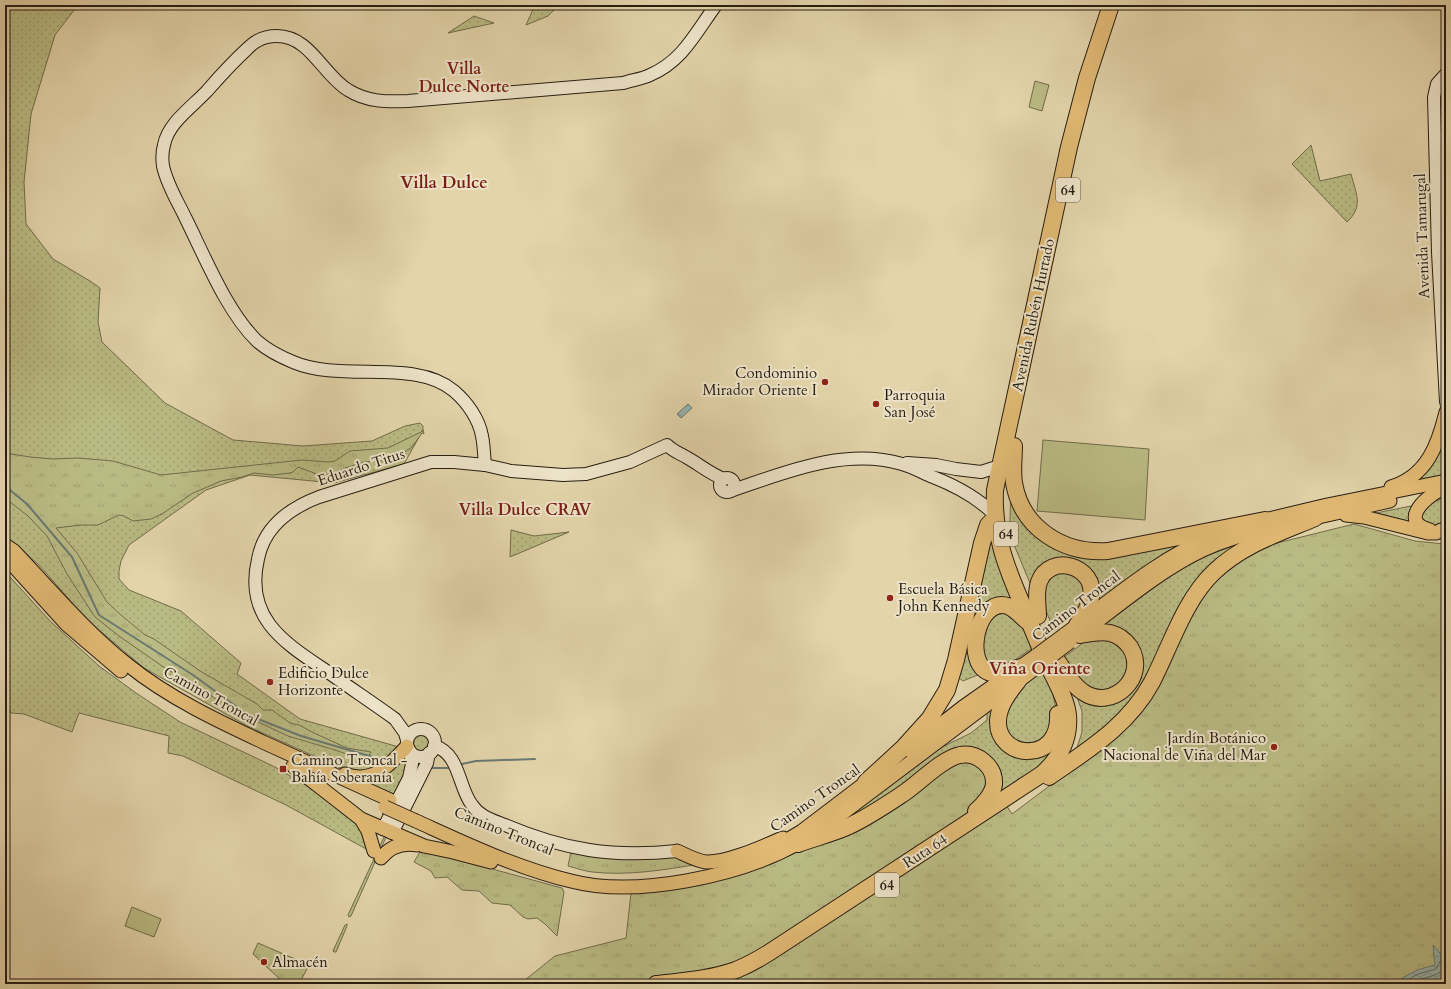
<svg xmlns="http://www.w3.org/2000/svg" width="1451" height="989" font-family="Cardo,serif">
<style>
.grass{fill:url(#grass-dots);stroke:#706c4b}
.park{fill:url(#park-tufts);stroke:#706c4b}
.pitch{fill:#babb84;stroke:#706c4b}
.water{fill:url(#water-waves);stroke:#6a7972}
.lines{fill:none;stroke-linecap:round;stroke-linejoin:round}
.shore{stroke:#5f6a62;stroke-width:1}
.stream{stroke:#6a7972;stroke-width:2}
.secondary-casing{stroke:#261d12;stroke-width:14}
.primary-casing{stroke:#261d12;stroke-width:15}
.highway-casing{stroke:#261d12;stroke-width:18}
.secondary{stroke:#ede3c8;stroke-width:12}
.primary{stroke:#e2ba75;stroke-width:13}
.highway{stroke:#e2ba75;stroke-width:16}
.primary-bridge-casing{stroke:#261d12;stroke-width:15;stroke-linecap:butt}
.primary-bridge{stroke:#e2ba75;stroke-width:13}
.poi-dot{fill:#8f2418;stroke:#ede3c8;stroke-width:1.5}
.labels{text-anchor:middle;dominant-baseline:central;stroke-width:4;stroke-linejoin:round;paint-order:stroke}
.shield{fill:#ede3c8;stroke:#625849;stroke-width:1}
.shield-label{font-size:14px;font-weight:bold;fill:#261d12}
.street-label{font-size:15px;fill:#261d12;stroke:#ede3c8}
.poi-label{font-size:15px;fill:#261d12;stroke:#ede3c8;text-anchor:start}
.neighbourhood-label{font-size:16px;font-weight:bold;fill:#7a1f14;stroke:#ede3c8}
.quarter-label{font-size:17px;font-weight:bold;fill:#7a1f14;stroke:#ede3c8}
</style>
<defs>
<pattern id="grass-dots" width="8" height="8" patternUnits="userSpaceOnUse"><rect width="8" height="8" fill="#babb84"/><path d="M2 2h.1M6 6h.1" fill="none" stroke="#a0a071" stroke-width="1.8" stroke-linecap="round"/></pattern>
<pattern id="park-tufts" width="24" height="20" patternUnits="userSpaceOnUse"><rect width="24" height="20" fill="#babb84"/><path d="M3 7l-1-3M5 7V3M7 7l1-3M15 17l-1-3M17 17v-4M19 17l1-3" fill="none" stroke="#a0a071"/></pattern>
<pattern id="water-waves" width="16" height="10" patternUnits="userSpaceOnUse"><rect width="16" height="10" fill="#98b6b2"/><path d="M0 5q4-4 8 0t8 0" fill="none" stroke="#7c938f"/></pattern>
</defs>
<rect width="100%" height="100%" fill="#e3d4aa"/>
<filter id="stains"><feTurbulence type="fractalNoise" baseFrequency=".005" numOctaves="4"/><feColorMatrix values="0 0 0 0 .2 0 0 0 0 .09 0 0 0 0 .02 0 0 0 .5 -.17"/></filter>
<radialGradient id="worn" r=".72"><stop offset=".6" stop-color="#630" stop-opacity="0"/><stop offset="1" stop-color="#630" stop-opacity=".3"/></radialGradient>
<g class="grass">
<path d="M5 5H78L55 35 31 114 24 182 26 224 53 259 90 281 100 288 98 322 102 342 165 403 233 440 303 446 372 441 405 426 420 423 423 426V430L404 464 334 483 250 475 206 490 129 545 121 561 119 571V579L129 590 181 611 241 663 237 674 300 719 399 747C382 763 377 773 352 773L247 726 144 668 87 620 39 565 5 535Z"/>
<path d="M535 5H550L556 8 548 16 526 25Z"/>
<path d="M474 16 494 23 448 33Z"/>
<path d="M1311 145 1320 181 1351 174C1356 194 1364 206 1347 222L1292 164Z"/>
<path d="M1444 434 1446 475 1402 485Z"/>
<path d="M1011 481 1054 548 1185 540 1142 570 1096 605 1073 561 1032 588 1015 547 1010 521Z"/>
<path d="M1446 498V521L1435 526 1424 524 1420 519 1424 504Z"/>
<path d="M1416 505 1417 527 1371 514Z"/>
<path d="M511 530 534 536 569 532 510 557Z"/>
<path d="M1264 534 1134 702 1074 757 1082 732V711L1075 692 1111 700 1141 662 1099 629 1179 568 1219 549Z"/>
<path d="M990 538 1016 605 981 610 980 674 963 681 959 678Z"/>
<path d="M1057 570 1083 578 1085 604 1054 631 1043 603 1042 592 1049 573Z"/>
<path d="M5 573 11 578 50 621 99 666 136 693 180 722 275 767 319 793 363 828 368 850 286 805 183 756 168 753 169 736 79 713 72 732 24 714 11 713 5 699Z"/>
<path d="M998 609 1018 619 1034 647 1003 668 985 665 981 632Z"/>
<path d="M1101 637 1126 646 1128 680 1106 693 1084 686 1064 657 1087 640Z"/>
<path d="M1046 669 1056 707V717L1042 743H1016L1003 726 1014 690Z"/>
<path d="M996 704 994 710 1019 757 1062 722 1050 756 1034 770 995 796 880 800 841 823 840 821 932 752 971 733 987 720V713Z"/>
<circle cx="421" cy="742" r="9"/>
<path d="M403 755 406 761 407 768 394 794 361 780Z"/>
<path d="M385 835H387L351 916 349 917 348 915Z"/>
<path d="M347 924V926L336 952H334L333 951 345 925Z"/>
</g>
<g class="park">
<path d="M423 430 424 434 422 433 412 447 393 460 364 462 345 468 338 472 322 476 298 467 293 472 290 473 273 475 254 473 242 477 221 481 193 493 162 514 151 519 133 521 124 516 119 515 98 525H81L56 528 77 553 107 602 121 615 145 635 154 639 200 671 257 704 263 710H272L290 723 299 725 314 733 347 748 371 752 366 761 335 750 288 736 241 714 162 666 119 636 95 617 67 574 47 536 28 516 5 498V453L30 457 53 459 78 458 113 461 161 475 302 460 328 462 335 461 350 451 388 448 423 431Z"/>
<path d="M1354 524 1415 541 1444 544 1446 542V984H520L555 956 626 938 631 893 782 858 840 834 965 757 983 770 1012 814 1116 736 1209 585 1257 548Z"/>
<path d="M571 851 676 855 699 864C664 870 628 876 592 872 584 871 576 868 568 866Z"/>
<path d="M420 852 457 857 479 863 496 870 562 888 564 892 557 936 545 924 537 918 528 919 523 917 510 905 492 903 479 891 462 890 447 877 435 878 431 871 414 862Z"/>
<path d="M258 943 309 965 299 984H285L253 954Z"/>
</g>
<g class="pitch">
<path d="M1035 81 1049 85 1042 111 1029 107Z"/>
<path d="M1043 440 1149 449 1145 520 1037 511Z"/>
<path d="M132 907 161 919 154 937 125 926Z"/>
</g>
<g class="water">
<path d="M688 404 692 408 681 418 677 414Z"/>
<path d="M1433 945 1446 960V984H1386L1399 980 1417 970 1435 965Z"/>
</g>
<g class="lines">
<g class="shore">
<path d="M1400 984 1418 974 1436 969 1440 961 1446 962"/>
<path d="M1410 984C1419 978 1430 978 1439 973 1442 971 1442 969 1446 967"/>
</g>
<g class="stream">
<path d="M5 486 27 504 72 557 99 615 193 675 248 715 301 736 383 760"/>
<path d="M462 764 476 761 535 759"/>
<path d="M431 768H449"/>
</g>
<defs>
<g id="secondary">
<path d="M1446 74 1437 84 1434 97 1438 252 1446 402"/>
<path d="M907 463 936 465 956 469 981 472 1000 466"/>
<path d="M485 465C484 456 484 445 482 436 479 419 467 402 454 391 415 358 342 383 293 362 281 357 266 349 257 341 227 312 205 257 186 219 178 202 167 185 163 166 162 159 162 152 164 145 168 123 192 107 207 91 220 76 233 62 247 49 250 46 253 43 257 41 262 38 271 36 277 36 310 36 323 75 348 90 367 102 387 102 408 101L623 83C632 80 642 79 650 75 683 61 696 32 716 5"/>
<circle cx="727" cy="485" r="7"/>
<path d="M730 491C784 473 844 447 902 464 913 467 923 473 933 477 956 486 977 497 995 515"/>
<circle cx="421" cy="743" r="14"/>
<path d="M407 740 405 733 395 719C373 703 350 688 328 672 285 643 244 619 258 559 264 527 290 508 319 497L431 462H454L485 465 511 471 563 475 586 474 630 462 667 445C673 451 679 453 686 457 699 464 710 474 724 479"/>
<path d="M434 746C460 753 458 787 472 805 480 817 492 820 505 825 564 850 613 858 677 851"/>
<path d="M383 829 409 778 412 764 410 751"/>
<path d="M392 833 427 763 429 753"/>
</g>
<g id="primary">
<path d="M1391 487C1427 476 1438 445 1446 412"/>
<path d="M1346 515 1364 517 1428 533H1436L1441 530"/>
<path d="M1305 520 1390 501"/>
<path d="M1256 522 1327 505 1446 481"/>
<path d="M1430 530C1399 522 1424 498 1440 490"/>
<path d="M5 545 14 551C51 590 86 632 128 665 169 698 218 721 265 743 306 762 348 781 390 800"/>
<path d="M5 557 8 560 66 624 121 671"/>
<path d="M1082 633C1121 604 1159 571 1203 550 1229 538 1256 531 1284 525"/>
<path d="M1064 635C1112 599 1159 558 1215 535"/>
<path d="M908 750 963 707 1037 655"/>
<path d="M293 766 361 819 424 846 453 852 491 862"/>
<path d="M345 774C372 785 391 764 407 746"/>
<path d="M361 819 368 831 374 851"/>
<path d="M416 821C467 844 517 868 571 881 636 898 739 876 797 844 806 840 814 833 823 828L1041 664"/>
<path d="M777 846 802 831 873 777"/>
<path d="M677 851C686 855 697 861 706 862 727 863 764 846 783 838"/>
<path d="M381 858C390 847 402 842 417 845"/>
</g>
<g id="highway">
<path d="M1014 446C1014 458 1012 471 1014 483 1022 529 1064 554 1108 551L1265 520"/>
<path d="M1038 616C1038 605 1035 593 1039 582 1050 552 1097 566 1091 597 1089 608 1083 617 1077 625"/>
<path d="M1056 659C1064 670 1072 685 1083 692 1112 712 1149 677 1130 647 1125 640 1118 635 1110 633 1100 631 1090 633 1080 635"/>
<path d="M1021 667C1012 670 1001 675 991 673 962 665 977 596 1008 606 1015 609 1021 616 1027 621"/>
<path d="M1018 681C1009 692 999 705 998 720 996 760 1061 765 1058 714"/>
<path d="M1049 777C1088 750 1129 725 1152 682 1170 647 1185 599 1214 572 1242 545 1279 533 1315 518"/>
<path d="M866 782 902 749 930 718 947 690 956 660 982 543 988 525 995 518"/>
<path d="M798 844C814 838 831 834 847 827 867 818 886 805 904 793 920 782 942 759 960 755 977 752 995 766 994 784 993 794 983 805 976 811"/>
<path d="M656 984C683 981 711 979 736 970 748 965 759 959 770 952L1042 774C1059 759 1070 739 1068 715 1066 697 1055 681 1048 665 1039 646 1031 626 1023 606 1006 567 993 534 995 490L1069 147 1087 78 1111 5"/>
</g>
</defs>
<use href="#secondary" class="secondary-casing"/>
<use href="#primary" class="primary-casing"/>
<use href="#highway" class="highway-casing"/>
<use href="#secondary" class="secondary"/>
<use href="#primary" class="primary"/>
<use href="#highway" class="highway"/>
<defs>
<g id="primary-bridge">
<path d="M1037 655 1064 635"/>
<path d="M1041 664 1070 642"/>
<path d="M385 807 416 821"/>
</g>
</defs>
<use href="#primary-bridge" class="primary-bridge-casing"/>
<use href="#primary-bridge" class="primary-bridge"/>
</g>
<g class="poi-dot">
<circle cx="825" cy="382" r="4"/>
<circle cx="876" cy="404" r="4"/>
<circle cx="890" cy="598" r="4"/>
<circle cx="270" cy="682" r="4"/>
<circle cx="1274" cy="747" r="4"/>
<rect x="279" y="765" width="8" height="8" rx="2"/>
<circle cx="264" cy="962" r="4"/>
</g>
<g class="labels">
<g class="shield">
<rect x="1056" y="178" width="24" height="24" rx="3"/>
<rect x="994" y="522" width="24" height="24" rx="3"/>
<rect x="875" y="873" width="24" height="24" rx="3"/>
</g>
<g class="shield-label">
<text x="1068" y="190">64</text>
<text x="1006" y="534">64</text>
<text x="887" y="885">64</text>
</g>
<g class="street-label">
<text transform="translate(1422 236) rotate(-92)">Avenida Tamarugal</text>
<text transform="translate(1033 315) rotate(-78)">Avenida Rubén Hurtado</text>
<text transform="translate(361 467) rotate(-18)">Eduardo Titus</text>
<text transform="translate(1076 606) rotate(-37)">Camino Troncal</text>
<text transform="translate(211 696) rotate(29)">Camino Troncal</text>
<text transform="translate(815 798) rotate(-35)">Camino Troncal</text>
<text transform="translate(504 831) rotate(22)">Camino Troncal</text>
<text transform="translate(925 851) rotate(-33)">Ruta 64</text>
</g>
<g class="poi-label">
<text x="817" y="373" text-anchor="end">Condominio<tspan x="817" dy="17">Mirador Oriente I</tspan></text>
<text x="884" y="395">Parroquia<tspan x="884" dy="17">San José</tspan></text>
<text x="898" y="589">Escuela Básica<tspan x="898" dy="17">John Kennedy</tspan></text>
<text x="278" y="673">Edificio Dulce<tspan x="278" dy="17">Horizonte</tspan></text>
<text x="1266" y="738" text-anchor="end">Jardín Botánico<tspan x="1266" dy="17">Nacional de Viña del Mar</tspan></text>
<text x="291" y="760">Camino Troncal -<tspan x="291" dy="17">Bahía Soberanía</tspan></text>
<text x="272" y="962">Almacén</text>
</g>
<g class="neighbourhood-label">
<text x="464" y="69">Villa<tspan x="464" dy="18">Dulce Norte</tspan></text>
<text x="525" y="510">Villa Dulce CRAV</text>
</g>
<g class="quarter-label">
<text x="444" y="182">Villa Dulce</text>
<text x="1040" y="668">Viña Oriente</text>
</g>
</g>
<rect width="1451" height="989" fill="none" stroke="#e3d4aa" stroke-width="20"/>
<rect x="6" y="6" width="1439" height="977" fill="none" stroke="#261d12" stroke-width="2"/>
<rect x="10" y="10" width="1431" height="969" fill="none" stroke="#261d12"/>
<rect width="100%" height="100%" filter="url(#stains)"/>
<rect width="100%" height="100%" fill="url(#worn)"/>
</svg>
